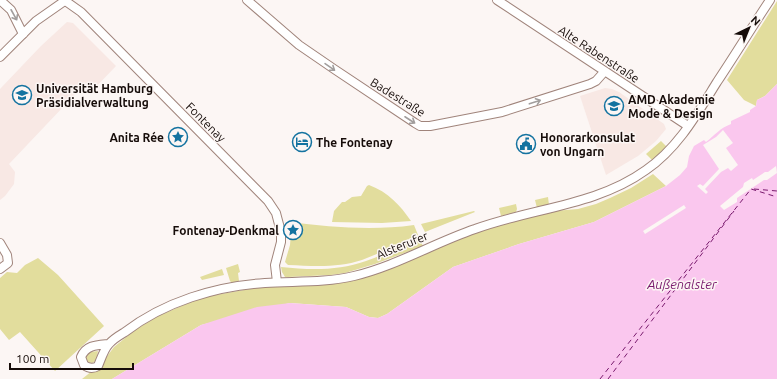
<svg xmlns="http://www.w3.org/2000/svg" width="777" height="379" font-family="Ubuntu,sans-serif">
<style>
.built{fill:#f8e8e4}
.green{fill:#e2dd9d}
.water{fill:#fac7ee}
.pier{fill:#fcf6f4}
.lines{fill:none;stroke-linecap:round;stroke-linejoin:round}
.ferry{stroke:#791a6d;stroke-width:1;stroke-dasharray:5 4;stroke-linecap:butt}
.minor-casing{stroke:#a0847b;stroke-width:10}
.minor{stroke:#fff;stroke-width:8}
.oneway{stroke:#a29e9d}
.labels{text-anchor:middle;dominant-baseline:central;stroke-width:3;stroke-linejoin:round;paint-order:stroke}
.street-label{font-size:12px;fill:#160c09;stroke:#fcf6f4}
.poi-label{font-size:12px;font-weight:bold;fill:#160c09;stroke:#fcf6f4;text-anchor:start}
.water-label{font-size:13px;font-style:italic;fill:#791a6d;stroke:#fcf6f4}
</style>
<rect width="100%" height="100%" fill="#fcf6f4"/>
<g class="built">
<path d="M67 22 73 23 116 66 90 93 82 87 9 164 15 172 14 184 5 196 0 200V89L41 46Z"/>
<path d="M605 88 612 89 619 92 664 124 666 129 656 141 638 156 606 175 580 96Z"/>
</g>
<g class="green">
<path d="M777 1V84L765 96 757 100 756 106 744 100 727 80Z"/>
<path d="M661 141 667 147 652 160 646 154Z"/>
<path d="M653 174 666 186 594 222 519 244 453 267 387 314 378 318 369 317 346 307 290 303 201 325 112 379H82L102 363 114 347 135 330 158 316 191 302 204 297 255 288 335 282 510 221 554 211 578 209 596 204 610 198 631 188Z"/>
<path d="M369 185C388 192 400 205 411 221L382 223 332 222 334 211 342 202H345L352 197 361 196 367 186Z"/>
<path d="M548 197 549 205 537 208 535 200Z"/>
<path d="M516 204 517 209 516 212 501 216 499 208Z"/>
<path d="M474 211 475 212 425 232 421 224Z"/>
<path d="M289 222C330 227 372 231 414 225L418 235C399 243 381 253 362 260 338 268 314 266 288 265L285 262 290 245 291 233Z"/>
<path d="M419 238 423 246 375 264 345 273 331 275 288 277H285L282 272 281 267C310 270 338 271 366 261 384 255 401 245 419 238Z"/>
<path d="M38 258 58 275 104 326 55 371 20 332 9 340 0 329V278L7 272 17 273 25 265Z"/>
<path d="M238 264 240 272 238 273 239 281 232 283 230 281 226 268Z"/>
<path d="M222 269 224 275 202 280 200 277Z"/>
<path d="M98 351 96 361 92 363 88 362 86 358C86 351 93 352 98 351Z"/>
</g>
<path class="water" d="M777 84V379H112L201 325 257 307 290 303 346 307 369 317 378 318 387 314 453 267 519 244 594 222 666 186 680 175 687 167 689 156 694 146 704 140 706 142C715 135 720 128 731 124V121L750 112V110L756 106 757 100 765 96Z"/>
<g class="pier">
<path d="M723 130 733 143 726 148 738 165 731 171 728 168 721 172 705 189 708 192 706 194 697 186 700 184 703 186 719 169 703 145 716 137Z"/>
<path d="M776 166 777 173 767 180H764L737 198V202L724 210 720 206 743 187 744 183 752 178 753 180 765 172H768Z"/>
<path d="M684 205 686 208 645 234 643 231Z"/>
</g>
<g class="lines">
<g class="ferry">
<path d="M754 189 777 191"/>
<path d="M600 379 751 189 777 197"/>
<path d="M608 379 734 211"/>
</g>
<defs>
<g id="minor">
<path d="M0 0 11 10 23 34"/>
<path d="M64 0 81 12 268 201 276 213 281 232V242L275 265 277 282"/>
<path d="M247 0 299 45 334 69 415 123 420 126H430L502 112 590 84 596 81 604 72"/>
<path d="M497 0 688 126"/>
<path d="M0 57 36 21 66 0"/>
<path d="M0 243 7 255 8 263 0 269"/>
<path d="M108 344C97 345 86 345 81 357L84 365C88 368 93 369 98 366 101 359 104 349 109 344 113 339 120 335 125 332 164 302 216 286 265 283 294 281 325 283 354 276 396 266 434 243 475 229 532 208 596 206 646 170 678 148 697 114 717 82 735 55 752 27 770 0"/>
</g>
</defs>
<use href="#minor" class="minor-casing"/>
<use href="#minor" class="minor"/>
</g>
<defs><path id="oneway-shaft" d="M-6 0H5M1.5-3L5.5 0L1.5 3" fill="none" stroke-width="1.6" stroke-linecap="round" stroke-linejoin="round"/></defs>
<g class="oneway">
<use href="#oneway-shaft" transform="translate(14 15) rotate(61)"/>
<use href="#oneway-shaft" transform="translate(330 67) rotate(35)"/>
<use href="#oneway-shaft" transform="translate(535 102) rotate(-18)"/>
<use href="#oneway-shaft" transform="translate(410 120) rotate(33)"/>
</g>
<defs>
<symbol id="university-ring" viewBox="-11 -11 22 22"><circle r="9.5" fill="#fcf6f4" stroke="#1473a0" stroke-width="1.5"/><path d="M0-5L7-2L0 1L-7-2ZM-4 1L0 2.5L4 1V4Q0 6-4 4Z" fill="#1473a0"/></symbol>
<symbol id="sight-ring" viewBox="-11 -11 22 22"><circle r="9.5" fill="#fcf6f4" stroke="#1473a0" stroke-width="1.5"/><path d="M0-6L1.8-2.2L6-1.7L2.9 1.2L3.7 5.4L0 3.3L-3.7 5.4L-2.9 1.2L-6-1.7L-1.8-2.2Z" fill="#1473a0"/></symbol>
<symbol id="hotel-ring" viewBox="-11 -11 22 22"><circle r="9.5" fill="#fcf6f4" stroke="#1473a0" stroke-width="1.5"/><path d="M-6-4.5h1.5V1H6V5H4.5V3h-9V5H-6ZM-4 0a1.8 1.8 0 1 1 3.6 0ZM.5 0V-2.5h3Q6-2.5 6 0Z" fill="#1473a0"/></symbol>
<symbol id="civic-ring" viewBox="-11 -11 22 22"><circle r="9.5" fill="#fcf6f4" stroke="#1473a0" stroke-width="1.5"/><path d="M-.6-6.5H3V-4.5H.6V-3L4-1V1h2V6H-6V1h2V-1L-.6-3ZM-1.2 2.5V6h2.4V2.5Z" fill="#1473a0"/></symbol>
</defs>
<g fill-rule="evenodd">
<use href="#university-ring" x="11" y="84" width="22" height="22"/>
<use href="#university-ring" x="603" y="95" width="22" height="22"/>
<use href="#sight-ring" x="167" y="126" width="22" height="22"/>
<use href="#hotel-ring" x="291" y="131" width="22" height="22"/>
<use href="#civic-ring" x="515" y="133" width="22" height="22"/>
<use href="#sight-ring" x="282" y="219" width="22" height="22"/>
</g>
<g class="labels">
<g class="street-label">
<text transform="translate(599 54) rotate(33)">Alte Rabenstraße</text>
<text transform="translate(398 97) rotate(32)">Badestraße</text>
<text transform="translate(206 122) rotate(45)">Fontenay</text>
<text transform="translate(402 245) rotate(-22)">Alsterufer</text>
</g>
<g class="poi-label">
<text x="36" y="88">Universität Hamburg<tspan x="36" dy="14">Präsidialverwaltung</tspan></text>
<text x="628" y="99">AMD Akademie<tspan x="628" dy="14">Mode &amp; Design</tspan></text>
<text x="164" y="137" text-anchor="end">Anita Rée</text>
<text x="540" y="137">Honorarkonsulat<tspan x="540" dy="14">von Ungarn</tspan></text>
<text x="316" y="142">The Fontenay</text>
<text x="279" y="230" text-anchor="end">Fontenay-Denkmal</text>
</g>
<g class="water-label">
<text x="682" y="284">Außenalster</text>
</g>
</g>
<g transform="translate(749 28) rotate(43)" stroke="#fcf6f4" stroke-width="3" paint-order="stroke">
<path d="M0-3L7 15L0 10L-7 15Z" fill="#160c09"/>
<text y="-6" font-size="11" font-weight="bold" text-anchor="middle" fill="#160c09">N</text>
</g>
<path d="M10 363v6h123v-6" fill="none" stroke="#160c09" stroke-width="2"/>
<text x="16" y="363" font-size="12" fill="#160c09" stroke="#fcf6f4" stroke-width="3" paint-order="stroke">100 m</text>
</svg>
